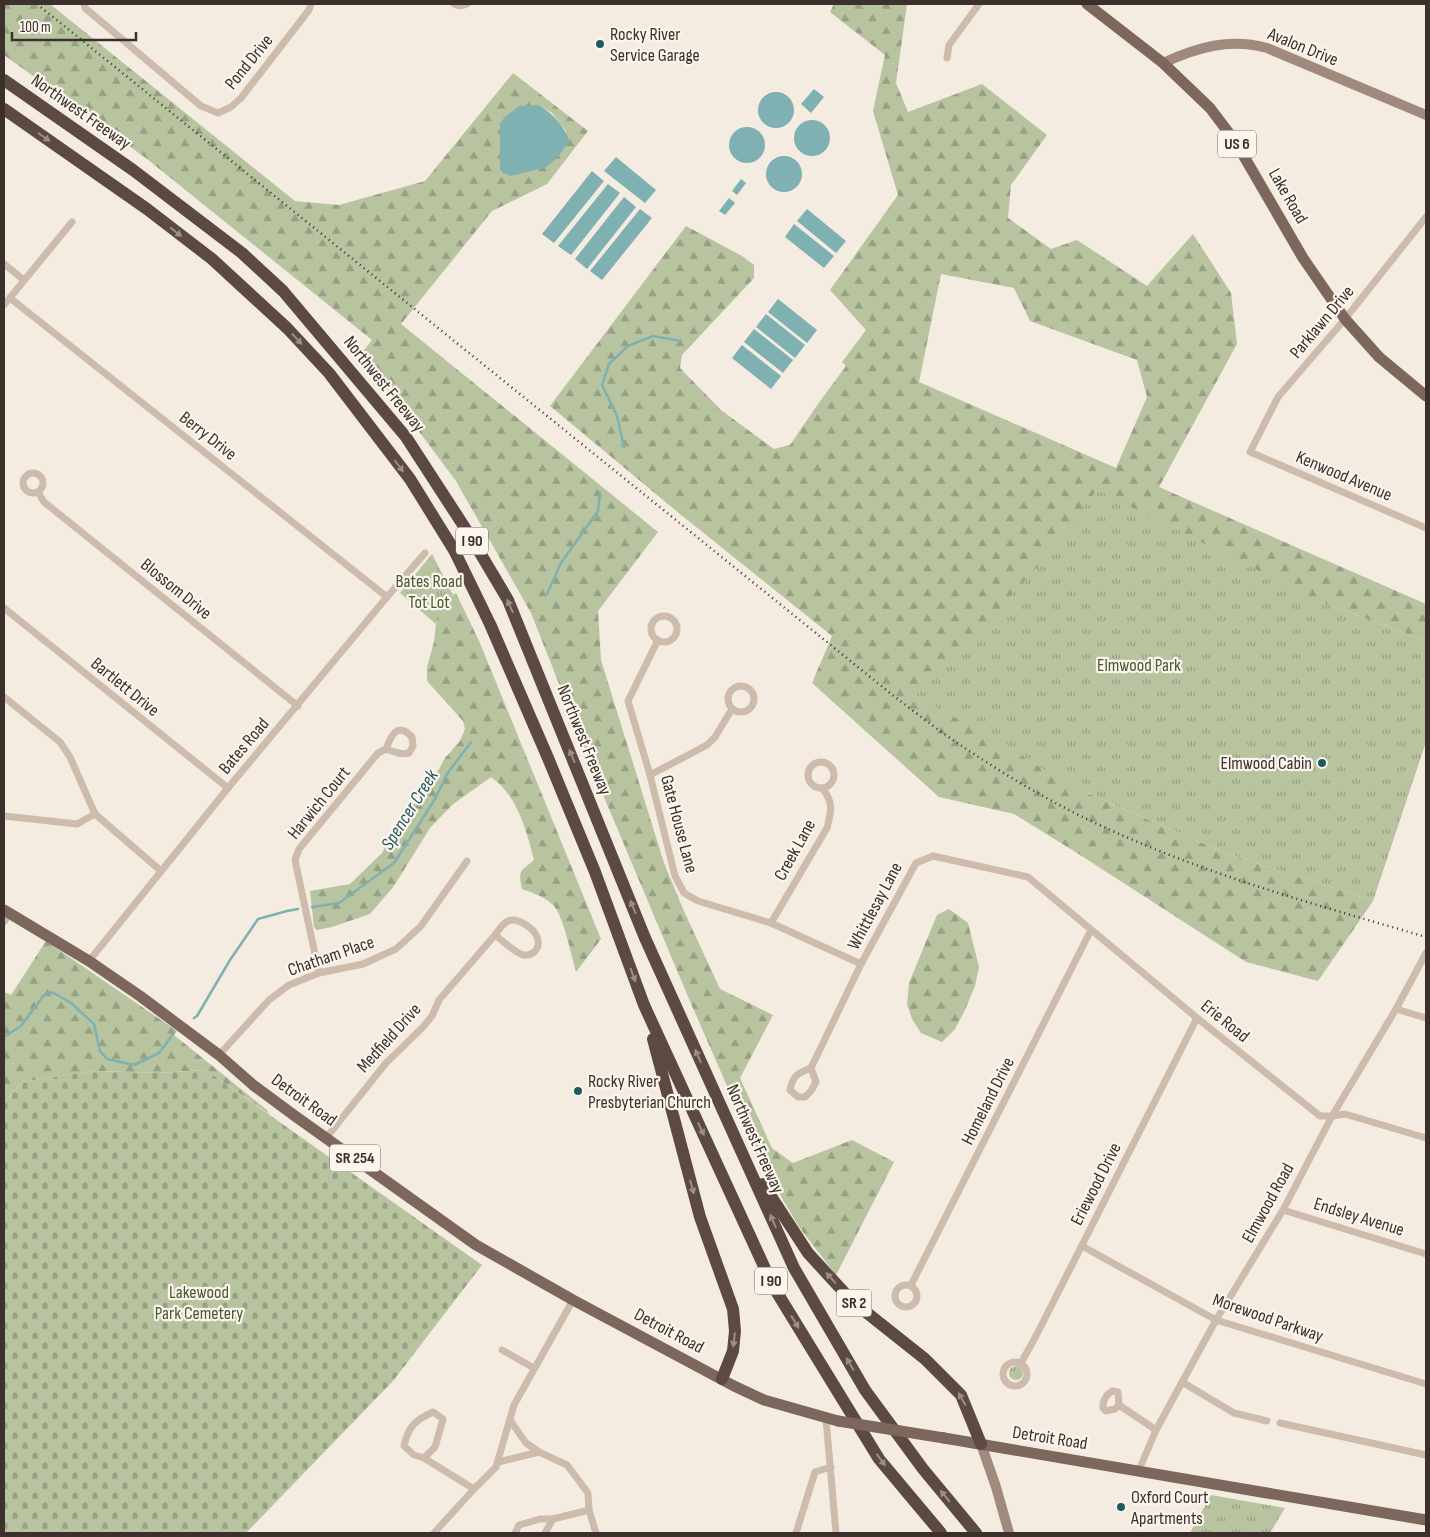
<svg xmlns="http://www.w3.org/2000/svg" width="1430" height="1537" font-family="'Sofia Sans Condensed',sans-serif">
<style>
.forest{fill:url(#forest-firs);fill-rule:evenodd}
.cemetery{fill:url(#cemetery-stones)}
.park{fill:url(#park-tufts)}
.water{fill:#7fb0b2}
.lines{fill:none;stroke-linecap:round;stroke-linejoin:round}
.stream{stroke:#7fb0b2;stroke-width:2.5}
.street{stroke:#cdbbac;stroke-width:7}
.secondary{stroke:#a18a7d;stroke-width:10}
.primary{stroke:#7d675c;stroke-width:11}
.highway{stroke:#5c4a42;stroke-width:12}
.rail{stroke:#3b302b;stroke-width:2.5;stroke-dasharray:1 4;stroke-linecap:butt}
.primary-bridge{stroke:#7d675c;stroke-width:11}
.oneway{fill:#9c8e87}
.poi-dot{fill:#1f5a5e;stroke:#fbf5ee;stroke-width:2}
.labels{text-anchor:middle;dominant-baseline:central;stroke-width:4.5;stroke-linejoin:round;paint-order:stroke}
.shield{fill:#fbf5ee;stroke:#756b66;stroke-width:1}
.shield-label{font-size:16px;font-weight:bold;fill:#3b302b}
.poi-label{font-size:18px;fill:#3b302b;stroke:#fbf5ee;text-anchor:start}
.street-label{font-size:18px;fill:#3b302b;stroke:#fbf5ee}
.park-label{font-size:18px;fill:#4a5a2e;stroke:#fbf5ee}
.water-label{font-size:19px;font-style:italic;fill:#1f5a5e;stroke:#fbf5ee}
</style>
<defs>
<pattern id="forest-firs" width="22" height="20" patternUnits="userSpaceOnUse" patternTransform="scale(1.25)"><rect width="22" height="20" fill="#b8c4a0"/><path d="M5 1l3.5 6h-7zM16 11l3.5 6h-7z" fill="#97a083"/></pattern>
<pattern id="cemetery-stones" width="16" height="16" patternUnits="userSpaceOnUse" patternTransform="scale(1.25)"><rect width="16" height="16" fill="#b8c4a0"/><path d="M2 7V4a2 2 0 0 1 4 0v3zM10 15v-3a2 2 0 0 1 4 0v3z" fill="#97a083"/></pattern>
<pattern id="park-tufts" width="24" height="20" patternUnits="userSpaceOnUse" patternTransform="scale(1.25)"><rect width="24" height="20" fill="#b8c4a0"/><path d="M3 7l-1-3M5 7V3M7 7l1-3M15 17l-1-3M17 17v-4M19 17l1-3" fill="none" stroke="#97a083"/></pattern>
</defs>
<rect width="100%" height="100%" fill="#f4ebe1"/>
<g class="forest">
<path d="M4 4H50L295 201 339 205 425 181 513 73 588 131 547 184 492 211 401 324 658 532 598 611 601 660 664 863 683 909 720 989 773 1015 740 1078 772 1148 793 1163 852 1140 894 1162 836 1275 799 1227 759 1159 689 999 604 797 531 613 456 481 361 354 372 340 147 159 4 55ZM539 105 552 113 566 131 524 172 511 176Z"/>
<path d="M834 4H907L896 83 908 112 982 84 1047 135 1011 185 1008 218 1051 249 1077 240 1147 286 1193 234 1231 293 1237 344 1159 487 1426 604V641L1321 602 1076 788 1223 852 1373 901 1318 981 1246 962 1077 853 1014 814 939 797 812 683 832 636 680 514 550 406 686 226 742 256 754 265V278L682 355 680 368 721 410 774 449 790 445 818 404 846 366 842 362 866 330 830 290 898 195 873 111 885 55 830 12ZM941 274 1014 288 1030 321 1137 360 1147 397 1116 468 919 382Z"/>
<path d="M456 593 480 643 601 939 576 972C572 958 563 914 553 905 545 897 533 893 522 889 518 870 520 872 534 860 526 830 518 796 491 777L452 805 430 828 394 886 370 914 332 927 317 930 314 927 310 891 350 884 382 853 408 805 423 793 433 780 445 758 460 741 465 729 463 721 427 681V667L434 642 436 624 447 610 453 595Z"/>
<path d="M949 909 968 923 979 967 975 986 965 1010 955 1029 942 1042 921 1033 912 1019 907 1004 909 983 937 915Z"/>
<path d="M46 941 177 1031 168 1041 174 1035 267 1110 269 1114 206 1070 158 1073 93 1071 22 1082 4 1103V992L11 995Z"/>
</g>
<path class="cemetery" d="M206 1070 482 1265 393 1381 246 1533H4V1103L22 1082 93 1071 158 1073Z"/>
<g class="park">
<path d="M1097 490 1321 602 1426 641V742L1373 901 1223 852 1076 788 916 695 1045 559Z"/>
<path d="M432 554 453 595 447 610 436 624 400 593Z"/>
<circle cx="1016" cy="1373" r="7"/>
<path d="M1211 1495 1285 1508 1270 1533H1190Z"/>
</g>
<g class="water">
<path d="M814 89 824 97 811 113 801 104Z"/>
<circle cx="776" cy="110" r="18"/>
<path d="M539 105C553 114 564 125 569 141L558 157 546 167 511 176 503 173 500 169V123L505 117 519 106Z"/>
<circle cx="812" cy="138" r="18"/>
<circle cx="747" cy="145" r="18"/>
<circle cx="784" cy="174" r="18"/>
<path d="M616 157 656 190 645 203 604 171Z"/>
<path d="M592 171 604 181 554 243 542 234Z"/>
<path d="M741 179 746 183 737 195 732 191Z"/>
<path d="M608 184 620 193 571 255 558 246Z"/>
<path d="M624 197 636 207 587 269 575 259Z"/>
<path d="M729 198 735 203 725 215 719 211Z"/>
<path d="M640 209 652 218 602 280 590 271Z"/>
<path d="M807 209 846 241 836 253 797 221Z"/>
<path d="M794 224 834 256 824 268 785 237Z"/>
<path d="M778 299 817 330 807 343 768 312Z"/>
<path d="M766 314 805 345 795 358 756 327Z"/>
<path d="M754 329 793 360 783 373 744 342Z"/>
<path d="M742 345 781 376 771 389 732 358Z"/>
</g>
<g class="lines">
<g class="stream">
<path d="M624 447 617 416 602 385 609 364 628 346 653 336 681 341"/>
<path d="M547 594 561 563 598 511 600 493"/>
<path d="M312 907 339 903 394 863 435 799 447 774 471 742"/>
<path d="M194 1018 197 1016 230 960 258 919 287 911 298 909"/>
<path d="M4 1037 21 1026 44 995 52 992 71 1003 94 1024 100 1051 107 1059 134 1065 159 1053 174 1033"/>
</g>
<g class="street">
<path d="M84 4 85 8 201 106 218 113 231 107 241 98 309 10 311 4"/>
<path d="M454 4C458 7 462 6 467 4"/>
<path d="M947 58 949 45 979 4"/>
<path d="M1426 217 1345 319 1278 397 1250 452 1426 528"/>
<path d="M4 264 24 280"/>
<path d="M10 298 387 597"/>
<path d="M4 305 72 222"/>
<circle cx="33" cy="483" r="10"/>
<path d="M38 492 44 502 298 706"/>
<path d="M4 608 228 788"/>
<circle cx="664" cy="629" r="13"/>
<path d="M658 640 628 701 650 775 675 876 684 893 698 901 771 923 861 964"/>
<circle cx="741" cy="699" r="13"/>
<path d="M4 697 60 742 70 757 95 814 161 871"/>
<circle cx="821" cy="775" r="13"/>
<path d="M650 775 707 745 715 737 732 709"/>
<path d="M4 816 77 824 95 814"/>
<path d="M4 922 10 913"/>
<path d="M771 923 827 828C831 812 834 803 823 789"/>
<path d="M89 961 228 788 387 597 425 553"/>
<path d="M319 973 295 860 299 849 378 753 386 749C394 752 401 755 409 753L413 746 412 737C397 721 391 736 386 749"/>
<path d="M1396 1009 1426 1018"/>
<path d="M219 1055 269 1000 289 985 319 973 363 964 396 949 421 926 467 861"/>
<path d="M811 1068 816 1082 811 1091 805 1097H798L790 1090C793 1075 798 1073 811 1068L861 964 916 863 933 856 1028 877 1197 1018 1320 1116H1332L1345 1114 1426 1138"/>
<path d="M326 1138 386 1063 423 1027 432 1016 439 1000 495 935C502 940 516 954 524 955 535 956 541 946 537 937 534 928 517 917 508 921 502 924 499 930 495 935"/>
<path d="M1283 1210 1426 1254"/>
<path d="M1082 1246 1216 1320 1426 1384"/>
<circle cx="906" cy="1296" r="11"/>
<path d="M911 1285 1091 930"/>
<path d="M502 1350 534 1368"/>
<circle cx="1015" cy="1374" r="12"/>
<path d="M1021 1363 1036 1336 1197 1018"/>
<path d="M1182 1382 1234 1413 1267 1421"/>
<path d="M1112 1391 1118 1392 1119 1405 1115 1409 1106 1411 1103 1408C1102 1401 1107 1394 1112 1391Z"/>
<path d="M1119 1405 1156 1430"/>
<path d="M826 1419 836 1533"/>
<path d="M510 1420 526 1443 539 1452"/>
<path d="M1280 1423 1426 1455"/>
<path d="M424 1458 414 1455 404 1446C408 1427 415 1420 433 1412L443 1419 435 1447 424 1458 474 1489"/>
<path d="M498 1462 539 1452 567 1465 588 1493 589 1510 596 1533"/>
<path d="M1139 1470 1156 1430 1216 1320 1283 1210 1332 1116 1396 1009 1426 953"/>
<path d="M434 1533 474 1489 496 1467 514 1405 573 1300"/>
<path d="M515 1533 519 1525 540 1519H553L589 1510"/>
<path d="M545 1533 553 1519"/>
<path d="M796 1533 815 1472 831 1467"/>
</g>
<g class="secondary">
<path d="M1163 63C1198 47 1229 38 1267 48L1426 115"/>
<path d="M981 1444 996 1487 1009 1533"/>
</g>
<g class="primary">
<path d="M1087 4 1163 63 1210 108 1235 141 1303 258 1345 319 1379 357 1426 396"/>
<path d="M4 910 89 961 140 996 219 1055 253 1085 295 1116 476 1245 573 1300 734 1386 764 1400 838 1421"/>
<path d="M944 1438 1426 1520"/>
</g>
<g class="highway">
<path d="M4 80 133 170 242 253 283 291 406 437 467 531 508 600 645 938 794 1268 865 1390 923 1469 976 1533"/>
<path d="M4 109 147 209 212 259 287 328 329 373 410 479 454 550 490 624 548 758 595 872 644 1005 773 1286 879 1459 941 1533"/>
<path d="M653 1039 700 1217 733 1309 735 1331 733 1351 722 1379"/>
<path d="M763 1184 808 1253 852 1301 925 1359 961 1395 981 1444"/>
</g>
<path class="rail" d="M37 4 895 697C915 712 935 728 956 742 1001 773 1055 805 1104 827 1207 875 1317 905 1426 937"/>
<path class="primary-bridge" d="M838 1421 944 1438"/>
</g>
<defs><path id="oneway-solid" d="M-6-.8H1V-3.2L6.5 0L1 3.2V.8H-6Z" transform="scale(1.25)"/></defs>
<g class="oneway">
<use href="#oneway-solid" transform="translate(44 137) rotate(35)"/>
<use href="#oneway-solid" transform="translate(176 232) rotate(38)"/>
<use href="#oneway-solid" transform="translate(297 339) rotate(47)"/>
<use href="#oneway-solid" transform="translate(399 466) rotate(53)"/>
<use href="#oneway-solid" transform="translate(510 606) rotate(-114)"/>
<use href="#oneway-solid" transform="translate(572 756) rotate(-112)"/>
<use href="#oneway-solid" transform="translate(633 907) rotate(-112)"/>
<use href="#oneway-solid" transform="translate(633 975) rotate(70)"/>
<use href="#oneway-solid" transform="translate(698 1056) rotate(-114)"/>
<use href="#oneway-solid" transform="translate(701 1129) rotate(65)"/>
<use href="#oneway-solid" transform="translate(692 1187) rotate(75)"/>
<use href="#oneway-solid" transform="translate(773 1221) rotate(-114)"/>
<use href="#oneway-solid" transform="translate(831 1278) rotate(-132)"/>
<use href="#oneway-solid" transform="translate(795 1322) rotate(58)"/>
<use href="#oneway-solid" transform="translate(734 1340) rotate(97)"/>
<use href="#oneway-solid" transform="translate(850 1364) rotate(-120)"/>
<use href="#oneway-solid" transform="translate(962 1399) rotate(-119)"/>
<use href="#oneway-solid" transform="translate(881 1460) rotate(54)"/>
<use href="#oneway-solid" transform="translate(945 1496) rotate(-130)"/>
</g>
<g class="poi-dot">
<circle cx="600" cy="44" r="5"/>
<circle cx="1322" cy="763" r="5"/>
<circle cx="578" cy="1091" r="5"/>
<circle cx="1121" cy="1507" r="5"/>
</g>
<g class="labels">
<g class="shield">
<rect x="1218" y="130.5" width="38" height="27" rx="4"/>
<rect x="456" y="527.5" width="32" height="27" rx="4"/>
<rect x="330" y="1144.5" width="50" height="27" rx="4"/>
<rect x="755" y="1267.5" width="32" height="27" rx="4"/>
<rect x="836.5" y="1289.5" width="35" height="27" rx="4"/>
</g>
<g class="shield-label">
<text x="1237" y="144">US 6</text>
<text x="472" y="541">I 90</text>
<text x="355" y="1158">SR 254</text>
<text x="771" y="1281">I 90</text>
<text x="854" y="1303">SR 2</text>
</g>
<g class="poi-label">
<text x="610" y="34">Rocky River<tspan x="610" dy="21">Service Garage</tspan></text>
<text x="1312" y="763" text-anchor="end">Elmwood Cabin</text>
<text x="588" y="1081">Rocky River<tspan x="588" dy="21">Presbyterian Church</tspan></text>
<text x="1131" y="1497">Oxford Court<tspan x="1131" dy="21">Apartments</tspan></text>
</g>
<g class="street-label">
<text transform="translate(1303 47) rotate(22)">Avalon Drive</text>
<text transform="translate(249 62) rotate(-51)">Pond Drive</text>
<text transform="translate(81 112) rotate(35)">Northwest Freeway</text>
<text transform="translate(1288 196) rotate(60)">Lake Road</text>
<text transform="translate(1322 322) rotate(-50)">Parklawn Drive</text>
<text transform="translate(384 384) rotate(51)">Northwest Freeway</text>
<text transform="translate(208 436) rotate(38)">Berry Drive</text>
<text transform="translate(1344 476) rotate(23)">Kenwood Avenue</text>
<text transform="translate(176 589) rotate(39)">Blossom Drive</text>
<text transform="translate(125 687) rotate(39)">Bartlett Drive</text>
<text transform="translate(584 740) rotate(68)">Northwest Freeway</text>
<text transform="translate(244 746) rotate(-50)">Bates Road</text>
<text transform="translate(319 803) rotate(-51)">Harwich Court</text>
<text transform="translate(679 824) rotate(75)">Gate House Lane</text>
<text transform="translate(795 850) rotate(-61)">Creek Lane</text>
<text transform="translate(875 906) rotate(-62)">Whittlesay Lane</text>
<text transform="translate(331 956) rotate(-19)">Chatham Place</text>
<text transform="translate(1225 1021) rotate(39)">Erie Road</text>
<text transform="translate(389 1038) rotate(-48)">Medfield Drive</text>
<text transform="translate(304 1100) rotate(36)">Detroit Road</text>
<text transform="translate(988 1101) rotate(-63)">Homeland Drive</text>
<text transform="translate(755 1139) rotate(66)">Northwest Freeway</text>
<text transform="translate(1096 1184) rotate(-63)">Eriewood Drive</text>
<text transform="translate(1268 1203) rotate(-61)">Elmwood Road</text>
<text transform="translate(1359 1217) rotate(17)">Endsley Avenue</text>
<text transform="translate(1268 1318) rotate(19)">Morewood Parkway</text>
<text transform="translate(669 1331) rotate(28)">Detroit Road</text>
<text transform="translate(1050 1438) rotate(9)">Detroit Road</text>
</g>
<g class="park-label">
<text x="429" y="581">Bates Road<tspan x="429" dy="21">Tot Lot</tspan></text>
<text x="1139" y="665">Elmwood Park</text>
<text x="199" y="1292">Lakewood<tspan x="199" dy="21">Park Cemetery</tspan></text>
</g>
<g class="water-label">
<text transform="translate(410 810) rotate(-58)">Spencer Creek</text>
</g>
</g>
<rect width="1430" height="1537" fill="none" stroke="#3b302b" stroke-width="10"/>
<path d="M12 32v8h124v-8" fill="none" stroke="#3b302b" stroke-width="2.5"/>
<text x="20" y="32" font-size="15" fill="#3b302b" stroke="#fbf5ee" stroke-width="4" paint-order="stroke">100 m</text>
</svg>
